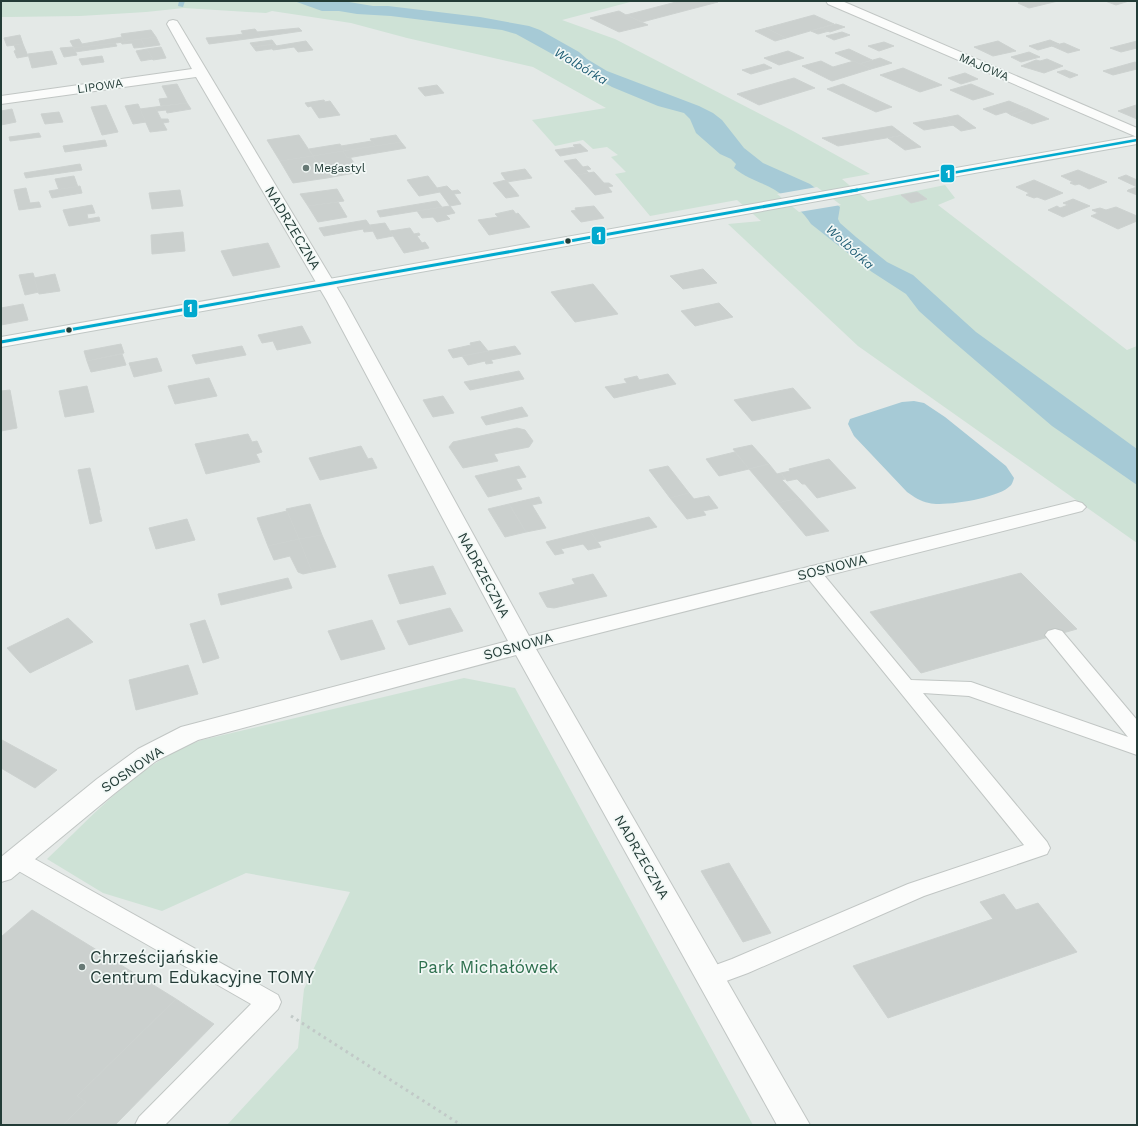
<svg xmlns="http://www.w3.org/2000/svg" width="1138" height="1126" font-family="'Work Sans',sans-serif">
<style>
.green{fill:#cee2d6}
.water{fill:#a6cad6}
.pier{fill:#e4e9e7}
.lines{fill:none;stroke-linecap:round;stroke-linejoin:round}
.stream{fill:#a6cad6;fill-rule:evenodd}
.building{fill:#cbd0ce;stroke:#cdd2d0}
.lane-casing{stroke:#c1c6c4;stroke-width:2}
.street-casing{stroke:#c1c6c4;stroke-width:2}
.secondary-casing{stroke:#c0c7c5;stroke-width:2}
.path{stroke:#c1c9c7;stroke-width:3;stroke-dasharray:2.5 4;stroke-linecap:butt}
.lane{fill:#fbfcfb;fill-rule:evenodd}
.street{fill:#fbfcfb;fill-rule:evenodd}
.secondary{fill:#fbfcfb;fill-rule:evenodd}
.bus-1-far1-casing{stroke:#f2f8f6;stroke-width:4.5}
.bus-1-casing{stroke:#f2f8f6;stroke-width:5.5}
.bus-1-far1{stroke:#00a9ce;stroke-width:2.5}
.bus-1{stroke:#00a9ce;stroke-width:3}
.poi-dot{fill:#677975;stroke:#f2f8f6;stroke-width:1.5}
.bus-dot{fill:#233c37;stroke:#f2f8f6;stroke-width:1.5}
.labels{text-anchor:middle;dominant-baseline:central;stroke-width:3.5;stroke-linejoin:round;paint-order:stroke}
.far-street-label{font-size:12px;fill:#233c37;stroke:#f2f8f6}
.far-poi-label{font-size:12px;fill:#233c37;stroke:#f2f8f6;text-anchor:start}
.far-water-label{font-size:13px;font-style:italic;fill:#205e75;stroke:#f2f8f6}
.street-label{font-size:14px;fill:#233c37;stroke:#f2f8f6}
.near-poi-label{font-size:17px;fill:#233c37;stroke:#f2f8f6;text-anchor:start}
.near-park-label{font-size:17px;fill:#2f704f;stroke:#f2f8f6}
.line-badge{stroke:#f2f8f6;stroke-width:1.5}
.badge-label{font-size:11px;text-anchor:middle;font-weight:bold;fill:#fff}
</style>
<rect width="100%" height="100%" fill="#e4e9e7"/>
<g class="green">
<path d="M1 1H634L562 20 615 39 793 131 870 174 842 179 868 201 945 185 955 198 938 205 1127 350 1137 346V543L858 346 728 224 761 221 737 200 650 216 615 174 626 172 611 157 618 155 607 147 593 149 583 140 555 146 532 120 606 108 533 67 407 38 351 23 272 11 266 13 184 8 146 12 80 16 8 17H1Z"/>
<path d="M464 678 515 688 753 1125H227L298 1048 304 989 350 892 246 873 162 911 103 893 47 859C94 815 139 762 202 740Z"/>
</g>
<g class="water">
<path d="M294 1H343L373 6H388L480 17 529 26 540 30 579 52 587 59 607 71 699 106 713 113 722 120 744 148 763 163 810 184 840 207 838 219 840 223 856 237 887 262 913 275 976 332 1137 449V485L1052 426 948 337 919 311 906 294 872 272 811 224C805 213 786 197 775 190 762 182 747 179 734 168L736 164 731 159 720 154 696 133 690 119 684 113 658 106 612 87 516 34 502 30 391 16 357 14 339 11H322Z"/>
<path d="M914 401 924 403 945 417 1006 466 1014 478C1013 481 1012 485 1010 486 999 498 944 507 929 503 920 501 914 497 907 492L854 436 848 424 850 419 902 402Z"/>
</g>
<path class="pier" d="M817 187 841 205 799 212 777 194Z"/>
<g class="lines">
<path class="stream" d="M179 1H185L183 7 178 6Z"/>
</g>
<g class="building">
<path d="M680 1 718 2 642 22 626 15Z"/>
<path d="M1026 1H1058L1029 8 1018 3Z"/>
<path d="M1105 1H1129L1116 5Z"/>
<path d="M619 11 626 15 648 25 619 32 590 18Z"/>
<path d="M814 15 834 24 786 38 766 28Z"/>
<path d="M836 24 845 27 830 32 821 28Z"/>
<path d="M299 28 302 31 261 37 257 32Z"/>
<path d="M766 28 786 38 775 41 755 31Z"/>
<path d="M821 28 829 31 818 34 811 31Z"/>
<path d="M255 29 261 37 239 40 236 35 243 34 241 31Z"/>
<path d="M151 30 156 37 124 42 121 34Z"/>
<path d="M842 32 850 35 834 40 826 36Z"/>
<path d="M20 35 23 44 7 46 4 38Z"/>
<path d="M236 35 239 40 209 44 206 38Z"/>
<path d="M122 37 124 42 74 48 70 41 79 39 82 44Z"/>
<path d="M156 37 160 45 145 47 141 39Z"/>
<path d="M141 39 145 47 134 48 132 43 122 44 121 42Z"/>
<path d="M272 40 275 44 253 47 250 43Z"/>
<path d="M1050 40 1059 44 1038 50 1029 46Z"/>
<path d="M306 41 313 50 298 52 294 47 273 50 272 48H278L276 46Z"/>
<path d="M998 41 1016 51 993 56 974 47Z"/>
<path d="M1137 41V48L1121 52 1110 48Z"/>
<path d="M884 42 894 46 879 51 868 46Z"/>
<path d="M115 43 117 46 75 52 74 48Z"/>
<path d="M1064 43 1080 50 1068 53 1052 46Z"/>
<path d="M23 44 28 56 17 58 14 51 16 50 14 45Z"/>
<path d="M275 44 278 48 256 51 253 47Z"/>
<path d="M73 47 77 55 64 57 60 48Z"/>
<path d="M161 47 166 58 153 60 147 49Z"/>
<path d="M147 49 153 59 141 61 136 51Z"/>
<path d="M849 49 872 60 859 64 835 53Z"/>
<path d="M52 51 57 64 32 68 28 54Z"/>
<path d="M788 51 804 58 779 65 764 58Z"/>
<path d="M1029 52 1040 57 1021 62 1011 57Z"/>
<path d="M102 56 104 62 82 65 79 59Z"/>
<path d="M880 58 892 63 871 69 859 64Z"/>
<path d="M1047 59 1063 66 1044 73 1021 66 1036 60 1040 61Z"/>
<path d="M821 61 833 67 854 61 871 69 832 81 802 66Z"/>
<path d="M1135 62 1137 63V69L1113 75 1103 71Z"/>
<path d="M764 64 772 68 751 74 742 70Z"/>
<path d="M903 68 942 85 920 92 880 75Z"/>
<path d="M1065 70 1078 75 1070 78 1057 72Z"/>
<path d="M965 73 978 79 961 84 948 78Z"/>
<path d="M794 78 815 88 759 105 737 94Z"/>
<path d="M177 84 187 103 161 106 159 99 168 98 162 86Z"/>
<path d="M843 84 892 107 876 112 827 89Z"/>
<path d="M971 84 994 94 973 100 950 90Z"/>
<path d="M437 85 444 93 425 96 418 88Z"/>
<path d="M324 100 325 102 330 101 340 115 319 118 311 106 308 107 305 103Z"/>
<path d="M1009 101 1028 109 1011 115 1006 112 996 115 983 109Z"/>
<path d="M187 103 191 109 167 113 166 110 157 111 155 107Z"/>
<path d="M138 104 146 122 133 124 125 106Z"/>
<path d="M106 105 118 132 102 135 91 107Z"/>
<path d="M1136 105 1137 106V119L1118 111Z"/>
<path d="M155 107 161 119H168L169 122 163 123 167 130 150 132 140 109Z"/>
<path d="M12 109 16 122 1 125V111Z"/>
<path d="M1028 109 1049 119 1032 124 1011 115Z"/>
<path d="M59 112 63 122 45 124 41 114Z"/>
<path d="M958 115 976 128 961 131 943 118Z"/>
<path d="M943 118 954 125 924 130 913 123Z"/>
<path d="M892 126 904 135 838 146 822 138Z"/>
<path d="M39 133 41 137 10 141 9 137Z"/>
<path d="M299 135 313 156 280 161 267 140Z"/>
<path d="M396 135 401 142 376 146 370 139Z"/>
<path d="M904 135 921 147 905 150 888 138Z"/>
<path d="M105 140 107 146 65 152 63 146Z"/>
<path d="M372 141 376 146 344 151 341 146Z"/>
<path d="M401 142 406 148 347 158 343 151Z"/>
<path d="M340 144 344 151 313 156 309 149Z"/>
<path d="M580 144 588 151 560 156 555 150 575 147 573 145Z"/>
<path d="M343 151 347 158 350 157 360 172 327 178 313 156Z"/>
<path d="M313 156 327 178 293 183 280 161Z"/>
<path d="M576 159 583 167 588 166 591 169 586 170 589 173 577 175 564 161Z"/>
<path d="M80 164 82 170 26 178 24 173Z"/>
<path d="M525 169 532 178 507 182 501 173Z"/>
<path d="M1078 170 1107 182 1089 189 1079 184 1075 185 1070 183 1073 182 1061 176Z"/>
<path d="M594 172 604 183H609L613 186 608 187 612 192 595 195 577 175Z"/>
<path d="M1126 175 1137 180V187L1118 178Z"/>
<path d="M74 176 78 187 59 190 55 179Z"/>
<path d="M428 176 440 192 419 196 407 180Z"/>
<path d="M506 180 516 192 519 196 506 198 493 183Z"/>
<path d="M1034 180 1063 193 1045 200 1037 197 1034 198 1026 195 1029 193 1016 187Z"/>
<path d="M80 186 82 193 52 198 49 191Z"/>
<path d="M447 186 452 191 458 190 461 193 454 194 461 204 450 206 437 188Z"/>
<path d="M1137 187V195L1127 191 1128 190Z"/>
<path d="M26 188 30 203 39 202 41 207 19 210 14 190Z"/>
<path d="M337 189 344 201 308 206 300 194Z"/>
<path d="M180 190 183 206 152 209 149 193Z"/>
<path d="M917 192 927 199 911 203 901 195Z"/>
<path d="M1073 199 1090 206 1063 217 1048 210 1057 206 1060 208 1068 205 1063 203Z"/>
<path d="M437 201 442 207 380 217 377 211Z"/>
<path d="M338 202 347 217 318 222 308 206Z"/>
<path d="M92 205 95 213 87 214 88 219 99 217 100 221 69 226 63 210Z"/>
<path d="M450 206 455 213 446 215 450 219 437 222 433 217 422 218 417 211Z"/>
<path d="M594 206 604 218 581 222 571 211 576 210 575 208Z"/>
<path d="M1116 207 1137 216V221L1118 229 1091 216 1098 213 1092 210 1100 208 1106 210Z"/>
<path d="M513 210 516 214 518 213 530 227 489 235 478 220 498 217 495 214Z"/>
<path d="M366 220 374 231 364 232 363 229 324 236 319 228Z"/>
<path d="M385 223 393 236 377 239 370 225Z"/>
<path d="M410 228 414 234 419 233 420 235 417 236 422 243 425 242 429 248 404 253 390 231Z"/>
<path d="M183 232 185 251 152 254 151 235Z"/>
<path d="M268 243 280 267 233 276 221 251Z"/>
<path d="M703 269 717 283 683 289 670 276Z"/>
<path d="M33 273 39 292 25 295 19 275Z"/>
<path d="M55 274 60 291 39 294 34 278Z"/>
<path d="M593 284 618 314 575 322 551 292Z"/>
<path d="M719 303 733 317 695 326 681 311Z"/>
<path d="M23 304 28 320 1 325V308Z"/>
<path d="M302 326 311 343 277 350 273 341 262 343 258 335Z"/>
<path d="M480 341 488 351 453 358 448 350 471 345 470 343Z"/>
<path d="M121 344 124 353 87 361 84 351Z"/>
<path d="M242 346 246 355 196 364 192 355Z"/>
<path d="M515 346 521 354 491 360 493 363 486 364 485 361 468 365 462 356Z"/>
<path d="M122 354 126 365 91 372 87 361Z"/>
<path d="M157 358 162 371 134 377 129 363Z"/>
<path d="M519 371 524 379 470 390 464 382Z"/>
<path d="M668 374 676 384 614 398 605 387 627 383 624 379 637 376 639 380Z"/>
<path d="M209 378 217 396 175 404 168 386Z"/>
<path d="M87 386 94 412 65 417 59 391Z"/>
<path d="M793 388 811 408 752 421 734 400Z"/>
<path d="M10 390 17 428 1 431V391Z"/>
<path d="M443 396 454 413 433 417 423 400Z"/>
<path d="M522 407 528 416 486 425 481 417Z"/>
<path d="M517 428 525 430 533 441 529 447 494 454 498 461 463 468 449 447 453 442Z"/>
<path d="M248 434 252 442 257 441 262 452 256 454 260 462 206 474 195 444Z"/>
<path d="M752 445 769 464 749 469 733 449Z"/>
<path d="M361 446 368 459 372 458 377 468 320 480 309 458Z"/>
<path d="M735 452 749 469 719 476 706 459Z"/>
<path d="M829 459 856 488 817 498 805 484H802L797 479 787 481 781 473 790 471 789 469Z"/>
<path d="M769 464 777 474 781 473 785 479 782 480 799 498 778 503 749 469Z"/>
<path d="M519 466 526 477 516 479 522 489 488 497 475 476Z"/>
<path d="M668 466 689 493 670 498 649 470Z"/>
<path d="M90 468 100 510H99L102 521 90 524 78 470Z"/>
<path d="M689 493 694 499 709 496 718 508 703 511 706 515 687 519 670 498Z"/>
<path d="M539 497 542 503 532 505 546 528 526 532 509 504Z"/>
<path d="M799 498 829 531 806 536 778 503Z"/>
<path d="M310 504 322 535 299 539 286 509Z"/>
<path d="M509 504 526 532 505 537 488 509Z"/>
<path d="M287 511 299 539 268 546 257 518Z"/>
<path d="M649 517 657 527 597 542 590 531Z"/>
<path d="M187 519 195 540 156 549 149 528Z"/>
<path d="M590 531 601 547 588 550 583 544 561 549 564 553 555 555 546 542Z"/>
<path d="M322 535 336 567 312 572 299 539Z"/>
<path d="M299 539 312 572 303 574 298 572 290 556 274 560 268 546Z"/>
<path d="M433 566 446 594 400 604 388 575Z"/>
<path d="M1021 573 1077 629 921 673 870 612Z"/>
<path d="M593 574 607 596 554 608 547 607 539 593 575 584 572 579Z"/>
<path d="M288 578 292 588 221 605 218 594Z"/>
<path d="M450 608 463 631 409 645 397 621Z"/>
<path d="M68 618 93 642 30 673 7 648Z"/>
<path d="M205 620 219 658 203 663 190 624Z"/>
<path d="M372 620 385 649 341 660 328 631Z"/>
<path d="M188 665 198 694 136 710 129 680Z"/>
<path d="M1 740H2L57 770 35 788 1 768Z"/>
<path d="M729 863 771 933 743 942 701 871Z"/>
<path d="M1004 894 1016 910 1038 903 1077 952 888 1018 853 966 993 919 980 902Z"/>
<path d="M32 910 176 999 77 1096 86 1102 63 1125H1V937Z"/>
<path d="M176 999 214 1024 115 1125H63L86 1102 77 1096Z"/>
</g>
<g class="lines">
<defs>
<g id="lane">
<path d="M812 566 818 568 911 680 971 682 1128 737 1045 635 1048 631 1055 629 1062 631 1137 720V755L969 696 923 693 1047 842 1050 848 1047 854 924 896 748 973 710 987 702 984 698 977 702 970 732 959 908 884 1024 845 806 576 803 572 806 568Z"/>
<path d="M16 851 24 853 278 995 281 1002 278 1009 165 1125H135L139 1117 251 1004 8 865 5 859 8 853Z"/>
</g>
<g id="street">
<path d="M826 1H842L1137 128V137L828 4Z"/>
<path d="M173 20 177 21 179 24 345 301 529 636 1075 501 1082 503 1086 507 1082 511 536 649 810 1125H777L516 655 198 740 156 761 115 793 11 879 1 882V857L97 779 138 749 181 727 508 641 327 301 196 77 1 104V96L192 69 167 24 169 21Z"/>
</g>
<path id="secondary" d="M1137 136V144L1 347V337Z"/>
</defs>
<use href="#lane" class="lane-casing"/>
<use href="#street" class="street-casing"/>
<use href="#secondary" class="secondary-casing"/>
<path class="path" d="M291 1016 461 1125"/>
<use href="#lane" class="lane"/>
<use href="#street" class="street"/>
<use href="#secondary" class="secondary"/>
<defs>
<path id="bus-1-far1" d="M851 191 1137 140"/>
<path id="bus-1" d="M1 342 857 190"/>
</defs>
<use href="#bus-1-far1" class="bus-1-far1-casing"/>
<use href="#bus-1" class="bus-1-casing"/>
<use href="#bus-1-far1" class="bus-1-far1"/>
<use href="#bus-1" class="bus-1"/>
</g>
<g class="poi-dot">
<circle cx="306" cy="168" r="4"/>
<circle cx="82" cy="967" r="4"/>
</g>
<g class="bus-dot">
<circle cx="568" cy="241" r="3.5"/>
<circle cx="69" cy="330" r="3.5"/>
</g>
<g class="labels">
<g class="far-street-label">
<text transform="translate(984 67) rotate(23)">MAJOWA</text>
<text transform="translate(100 86) rotate(-8)">LIPOWA</text>
</g>
<g class="far-poi-label">
<text x="314" y="168">Megastyl</text>
</g>
<g class="far-water-label">
<text transform="translate(581 66) rotate(31)">Wolbórka</text>
<text transform="translate(850 247) rotate(42)">Wolbórka</text>
</g>
<g class="street-label">
<text transform="translate(293 228) rotate(59)">NADRZECZNA</text>
<text transform="translate(832 567) rotate(-14)">SOSNOWA</text>
<text transform="translate(484 575) rotate(62)">NADRZECZNA</text>
<text transform="translate(518 646) rotate(-15)">SOSNOWA</text>
<text transform="translate(132 769) rotate(-34)">SOSNOWA</text>
<text transform="translate(642 857) rotate(60)">NADRZECZNA</text>
</g>
<g class="near-poi-label">
<text x="90" y="957">Chrześcijańskie<tspan x="90" dy="20">Centrum Edukacyjne TOMY</tspan></text>
</g>
<g class="near-park-label">
<text x="488" y="967">Park Michałówek</text>
</g>
</g>
<g class="line-badge">
<rect x="940" y="164" width="15" height="19" rx="4" fill="#00a9ce"/>
<rect x="591" y="226" width="15" height="19" rx="4" fill="#00a9ce"/>
<rect x="183" y="299" width="15" height="19" rx="4" fill="#00a9ce"/>
</g>
<g class="badge-label">
<text x="948" y="178">1</text>
<text x="599" y="240">1</text>
<text x="190" y="312">1</text>
</g>
<rect width="1138" height="1126" fill="none" stroke="#233c37" stroke-width="4"/>
</svg>
